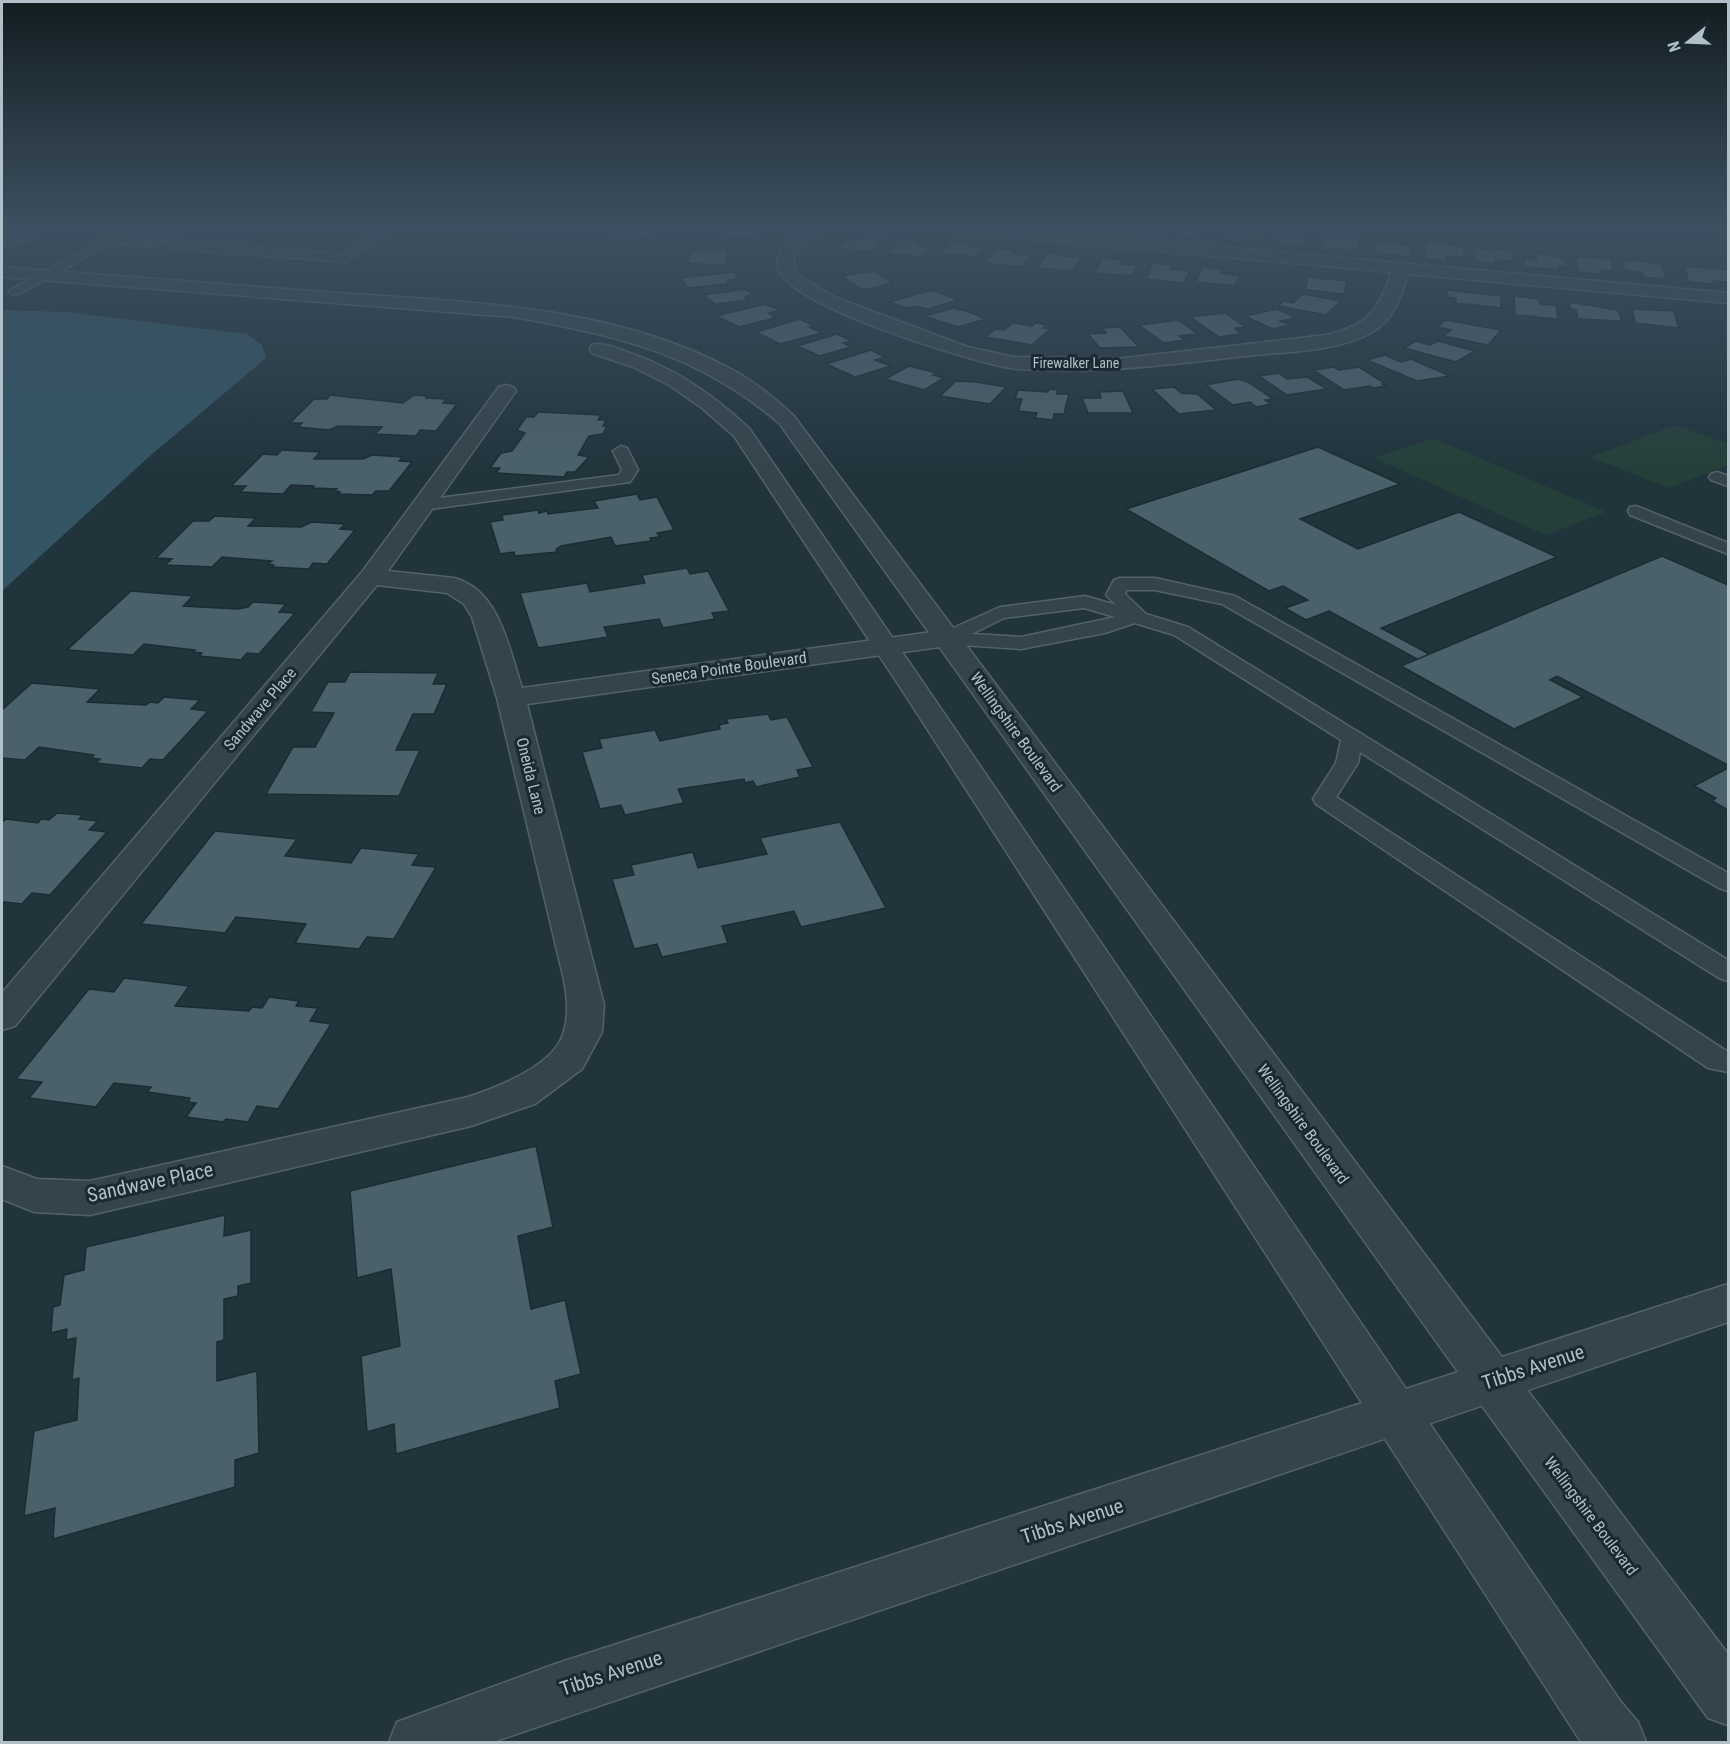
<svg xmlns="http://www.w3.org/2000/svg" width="1730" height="1744" font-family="'Roboto Condensed',sans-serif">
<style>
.green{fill:#243f3a}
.water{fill:#335564}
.building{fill:#4b616a;stroke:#1c2b33;stroke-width:1.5}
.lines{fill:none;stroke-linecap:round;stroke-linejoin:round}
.service-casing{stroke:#53626a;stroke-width:3}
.minor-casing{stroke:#53626a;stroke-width:3}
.tertiary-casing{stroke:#53626a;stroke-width:3}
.service{fill:#35444c;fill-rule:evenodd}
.minor{fill:#35444c;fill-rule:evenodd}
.tertiary{fill:#35444c;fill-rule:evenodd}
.labels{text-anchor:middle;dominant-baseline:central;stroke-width:6;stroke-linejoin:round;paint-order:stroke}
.far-street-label{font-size:14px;fill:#b0bfc8;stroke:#1a2931}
.street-label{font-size:16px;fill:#b0bfc8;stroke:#1a2931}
.near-street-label{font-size:20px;fill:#b0bfc8;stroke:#1a2931}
</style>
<rect width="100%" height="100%" fill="#21343c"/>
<g class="green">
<path d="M1676 425 1728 444V465L1669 488 1590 457Z"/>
<path d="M1433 438 1606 512 1546 535 1374 458Z"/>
</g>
<path class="water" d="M2 310 65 312 247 334 262 345 266 358 151 455 2 591Z"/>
<g class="building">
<path d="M148 228H194L157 249 109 247Z"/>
<path d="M650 228 656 237 617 240 610 230Z"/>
<path d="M666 228H706L707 232 668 234Z"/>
<path d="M725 228H745L761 231 751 238 717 235Z"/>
<path d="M1127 228H1166L1163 235 1125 232Z"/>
<path d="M1180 228H1215L1213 233H1198L1196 237 1176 235Z"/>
<path d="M1229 228H1259L1262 229 1258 239 1246 238 1244 242 1223 240Z"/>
<path d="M2 229 24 230 19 232 40 233 37 235 42 236 19 247 2 249Z"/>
<path d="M1281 232 1306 236 1303 245 1276 244Z"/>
<path d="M1324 234 1360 237 1358 247 1361 250 1319 249Z"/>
<path d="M868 236 885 237 872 252 838 249 847 240 865 239Z"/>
<path d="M900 239 918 241 915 245 932 246 922 257 887 254Z"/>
<path d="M949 243 976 246 984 248 976 257 941 253Z"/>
<path d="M1374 243 1412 246V257L1373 253Z"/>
<path d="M1426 243 1464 246V258L1447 256 1446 261 1425 259Z"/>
<path d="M1491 247 1512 251 1513 261 1495 260V264L1475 262V248L1491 250Z"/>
<path d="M996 248 1015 250 1012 254 1031 255 1023 267 985 263Z"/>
<path d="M692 250H728L725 266 687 263Z"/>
<path d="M1056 253 1064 256 1081 257 1073 271 1038 268 1046 255Z"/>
<path d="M1535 253 1565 258 1567 267 1559 266 1560 270 1525 267 1524 259 1537 260Z"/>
<path d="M1576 256 1611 259 1613 270 1602 271V274L1578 272Z"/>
<path d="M1103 258 1122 260 1120 264 1137 265 1131 276 1094 273Z"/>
<path d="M1629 259 1662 265 1666 279 1643 277 1642 273 1624 270 1623 261 1629 262Z"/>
<path d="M1153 263 1172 265 1170 269 1190 271 1184 283 1146 279Z"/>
<path d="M1684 266 1728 270V282L1713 281 1714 284 1689 282Z"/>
<path d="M1203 267 1222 269 1220 273 1239 276 1235 286 1196 282Z"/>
<path d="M874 271 893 283 863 290 842 276Z"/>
<path d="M734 272 739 279 728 280 727 284 688 288 681 278Z"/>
<path d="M1308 277 1347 281 1344 294 1305 290Z"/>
<path d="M745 289 753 295 745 297 748 300 715 304 704 295Z"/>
<path d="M932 290 958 300 928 309 915 306 906 308 889 302Z"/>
<path d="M1447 290 1501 296V308L1456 303V298L1448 297Z"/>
<path d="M1303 294 1341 301 1326 315 1278 306 1283 301 1293 303Z"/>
<path d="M1514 296 1539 299 1540 304 1556 305 1558 319 1515 315Z"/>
<path d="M1569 302 1618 310 1622 321 1578 319 1576 310 1571 309Z"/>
<path d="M765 304 780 310 769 313 775 318 739 327 716 316Z"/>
<path d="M954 308 969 312 986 319 958 327 924 316Z"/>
<path d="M1277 309 1296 318 1280 321 1290 325 1273 329 1245 316Z"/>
<path d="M1632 309 1674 311 1679 328 1635 323Z"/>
<path d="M1225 313 1246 327 1235 328 1240 334 1219 337 1190 317Z"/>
<path d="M800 319 814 326 809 327 822 333 780 344 756 332Z"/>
<path d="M1178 320 1198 334 1179 336 1185 340 1164 343 1139 325Z"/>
<path d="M1445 320 1501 330 1488 345 1444 336 1451 330 1438 327Z"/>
<path d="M1013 323 1032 326 1036 323 1047 325 1043 328 1050 329 1032 345 985 337 996 329 1004 330Z"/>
<path d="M1120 327 1139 347 1100 348 1088 334 1106 333 1102 328Z"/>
<path d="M837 334 852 341 843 343 851 347 820 356 797 346Z"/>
<path d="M1416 341 1430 345 1438 341 1475 351 1456 362 1404 348Z"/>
<path d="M871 350 885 357 875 360 891 366 855 377 826 364Z"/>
<path d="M1385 355 1401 362 1411 359 1450 376 1417 381 1367 360Z"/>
<path d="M909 366 937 373 933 375 944 378 924 390 885 379Z"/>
<path d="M1334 367 1339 370 1359 367 1386 384H1382L1385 386 1373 388 1370 386 1344 390 1313 370Z"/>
<path d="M1279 373 1287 379 1307 377 1327 389 1287 395 1259 376Z"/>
<path d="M1238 379 1248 382 1273 399 1265 400 1271 404 1256 407 1250 402 1233 405 1206 385Z"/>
<path d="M956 381 976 382 1006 387 990 404 940 396Z"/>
<path d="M1174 387 1181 393 1197 394 1216 410 1179 414 1152 389Z"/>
<path d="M1049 389 1058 390 1057 394H1069L1064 414H1054L1053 420 1035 418 1037 413 1018 411 1022 399H1015L1018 390 1048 392Z"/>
<path d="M1123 391 1133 413H1088L1082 398H1101L1099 392Z"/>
<path d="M330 395 403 403 414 395 427 396 426 398 446 399 443 403 457 404 436 431 420 430 416 436 375 434 382 427 338 426 329 430 298 427 302 423H290L314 399H327Z"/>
<path d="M538 412 601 415 598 420H606L603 426H607L603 434 589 436 578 455 589 457 575 472H567L564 477 496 473 500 468H490L501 453 512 451 525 433 517 430 526 417H534Z"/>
<path d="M1318 447 1400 484 1300 519 1358 549 1459 512 1557 557 1381 628 1431 655 1419 660 1329 611 1306 620 1285 608 1308 600 1283 586 1269 591 1126 509Z"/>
<path d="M282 450 320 452 314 459H363L372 455 403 457 399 461 412 462 389 491H376L372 495 338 494 340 492 335 491 337 489 313 488 314 486 291 485 283 494 240 492 246 486H231L263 454 277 455Z"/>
<path d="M637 494 640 500 657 497 674 530 657 533 660 537 650 538 651 541 615 546 611 537 561 546 556 549 557 552 515 556 514 552 500 554 490 522 503 520 502 515 538 510 539 513 547 511 548 514 598 508 594 501Z"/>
<path d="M215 516 256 518 248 526 301 527 312 522 345 524 340 529 355 530 327 564 313 563 309 569 272 567 274 565 268 564 272 561 222 557 212 567 165 565 172 559 156 558 193 521H209Z"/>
<path d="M1662 556 1728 585V765L1557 676 1550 680 1583 697 1514 729 1401 666Z"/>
<path d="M687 568 690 574 708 571 729 611 712 613 715 619 663 628 659 619 604 627 608 637 538 648 520 593 587 583 590 592 645 583 642 575Z"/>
<path d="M131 591 193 596 183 606 238 609 248 607 253 602 286 604 279 612 295 613 259 654 247 653 241 660 199 656 202 653 193 652 195 650 144 644 133 655 67 650Z"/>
<path d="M350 672 438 673 433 684H447L434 714H413L396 750H420L399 796 266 794 293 747H315L334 713 311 712 328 682H345Z"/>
<path d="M32 683 100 689 87 702 146 705 150 702 158 703 164 697 200 700 191 709 208 711 163 760 150 759 142 768 96 763 100 759 91 758 94 755 39 747 25 760 2 758V710Z"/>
<path d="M768 714 771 720 787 717 813 767 797 770 800 777 756 787 753 781 745 783 744 779 678 789 684 803 625 815 621 805 600 809 582 752 602 748 599 739 655 730 660 741 720 729 719 725 728 723 726 719Z"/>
<path d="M1728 768V810L1712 801 1716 798 1694 786Z"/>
<path d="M57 813 83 815 79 819 98 821 89 830 107 832 50 895 32 893 22 904 4 902 2 904V822L6 819 38 823 41 819 49 820Z"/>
<path d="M840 822 886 908 801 927 794 911 722 926 728 943 662 957 657 944 634 949 612 879 634 875 631 865 693 852 698 868 767 854 760 838Z"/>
<path d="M215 831 297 839 285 856 351 863 361 848 419 854 412 865 436 867 394 939 367 937 359 949 295 943 306 924 236 917 225 933 141 924Z"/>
<path d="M124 978 189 986 175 1006 249 1011 252 1007 262 1008 269 997 299 1001 296 1006 318 1008 310 1021 331 1024 278 1109 257 1106 248 1122 226 1119 223 1122 186 1117 196 1103 188 1102 190 1098 147 1092 151 1087 114 1083 96 1107 29 1098 42 1082 16 1079 89 989 114 992Z"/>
<path d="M536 1146 553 1227 518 1236 531 1309 565 1300 581 1374 555 1381 560 1408 396 1454 394 1424 367 1432 361 1356 400 1346 391 1269 357 1278 350 1191Z"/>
<path d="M225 1215 224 1236 251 1230V1283L238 1286V1296L224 1299V1340L217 1342V1381L257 1371 259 1453 235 1460V1487L53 1539 55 1508 24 1516 34 1431 77 1420 79 1378 72 1380 76 1338 66 1340 67 1329 51 1333 53 1307 60 1305 64 1275 84 1270 86 1247Z"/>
</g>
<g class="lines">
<defs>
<g id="service">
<path d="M125 228H139L19 294H11L9 291Z"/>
<path d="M381 228H394L345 262 175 249 169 245 175 241 343 254Z"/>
<path d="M621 446 627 448 638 470 630 482 423 510 415 505 423 500 619 475 622 470 613 451Z"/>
<path d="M1717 472 1728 476V486L1711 480 1709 477 1711 474Z"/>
<path d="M1636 506 1728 543V554L1630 515 1628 511 1630 507Z"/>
<path d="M1120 578H1155L1235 596 1728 873V891L1719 888 1222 604 1155 590H1127L1125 594 1146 614 1188 627 1728 960V981L1719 978 1360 752 1358 763 1336 797 1728 1052V1072L1708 1068 1316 804 1313 799 1336 763 1341 740 1174 635 1135 623 1105 633 1021 649 947 644 937 638 940 634 1000 607 1085 596 1116 605 1106 595 1114 580ZM1084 608 1115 617 1021 637 972 634 1004 618Z"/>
</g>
<g id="minor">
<path d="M804 228H822L794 255V268L801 277 834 297 968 347 1013 357 1116 359 1326 335C1367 325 1379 312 1391 272L958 233 950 228H1015L1728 293V303L1408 274C1402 295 1394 319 1374 331 1337 353 1286 351 1245 356 1183 363 1123 371 1060 370 1044 369 1026 371 1010 368 970 361 788 306 778 268 773 250 792 237 804 228Z"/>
<path d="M506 385 513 387 516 391 388 571 454 578C500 590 509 649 522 688L947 630 956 632 960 638 956 644 947 646 527 704 604 1005 602 1032 582 1069 535 1104 471 1126 90 1215 34 1212 2 1199V1166L37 1179 90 1181 468 1097C498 1087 556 1065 564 1031 569 1014 567 997 564 980L497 698 472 617 464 604 447 593 377 585 15 1026 2 1030V993L362 572 499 387Z"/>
<path d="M1492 1360 1509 1366 1728 1654V1725L1708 1718 1475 1396 1469 1381 1475 1366Z"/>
<path d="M1395 1391 1412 1398 1621 1702 1638 1722 1646 1742H1581L1378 1428 1371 1413 1378 1398Z"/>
</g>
<path id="tertiary" d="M2 267C109 275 216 284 324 292 460 302 607 303 731 369 754 381 774 398 793 415L1502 1357 1728 1284V1322L493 1742H389L397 1722 555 1664 1362 1403 904 693 734 436 702 408 669 385 633 367 592 353 590 349 592 345C603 342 613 347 624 351 672 366 712 394 749 428L1406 1389 1458 1372 779 423C697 353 618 336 514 317L2 277Z"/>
</defs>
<use href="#service" class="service-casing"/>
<use href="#minor" class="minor-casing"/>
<use href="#tertiary" class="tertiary-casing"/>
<use href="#service" class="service"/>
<use href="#minor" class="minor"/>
<use href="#tertiary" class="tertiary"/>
</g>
<linearGradient id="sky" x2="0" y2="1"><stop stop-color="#121d21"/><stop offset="0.48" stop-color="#3d5061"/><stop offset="1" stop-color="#3d5061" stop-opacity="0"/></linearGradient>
<rect width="1730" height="473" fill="url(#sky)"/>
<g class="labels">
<g class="far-street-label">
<text x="1076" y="363">Firewalker Lane</text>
</g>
<g class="street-label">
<text transform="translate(729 668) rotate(-8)">Seneca Pointe Boulevard</text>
<text transform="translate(260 709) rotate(-50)">Sandwave Place</text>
<text transform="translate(1016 732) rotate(54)">Wellingshire Boulevard</text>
<text transform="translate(531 776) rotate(76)">Oneida Lane</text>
<text transform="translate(1303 1124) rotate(54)">Wellingshire Boulevard</text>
<text transform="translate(1591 1516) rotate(53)">Wellingshire Boulevard</text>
</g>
<g class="near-street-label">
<text transform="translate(150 1182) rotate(-12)">Sandwave Place</text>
<text transform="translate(1533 1367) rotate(-18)">Tibbs Avenue</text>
<text transform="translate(1072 1521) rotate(-18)">Tibbs Avenue</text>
<text transform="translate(611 1673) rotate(-18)">Tibbs Avenue</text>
</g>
</g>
<rect width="1730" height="1744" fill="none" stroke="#b0bfc8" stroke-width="6"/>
<g transform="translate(1688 42) rotate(252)" stroke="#1a2931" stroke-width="4.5" paint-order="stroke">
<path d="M0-4.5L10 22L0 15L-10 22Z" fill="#b0bfc8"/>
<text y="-9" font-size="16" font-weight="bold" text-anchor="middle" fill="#b0bfc8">N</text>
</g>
</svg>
